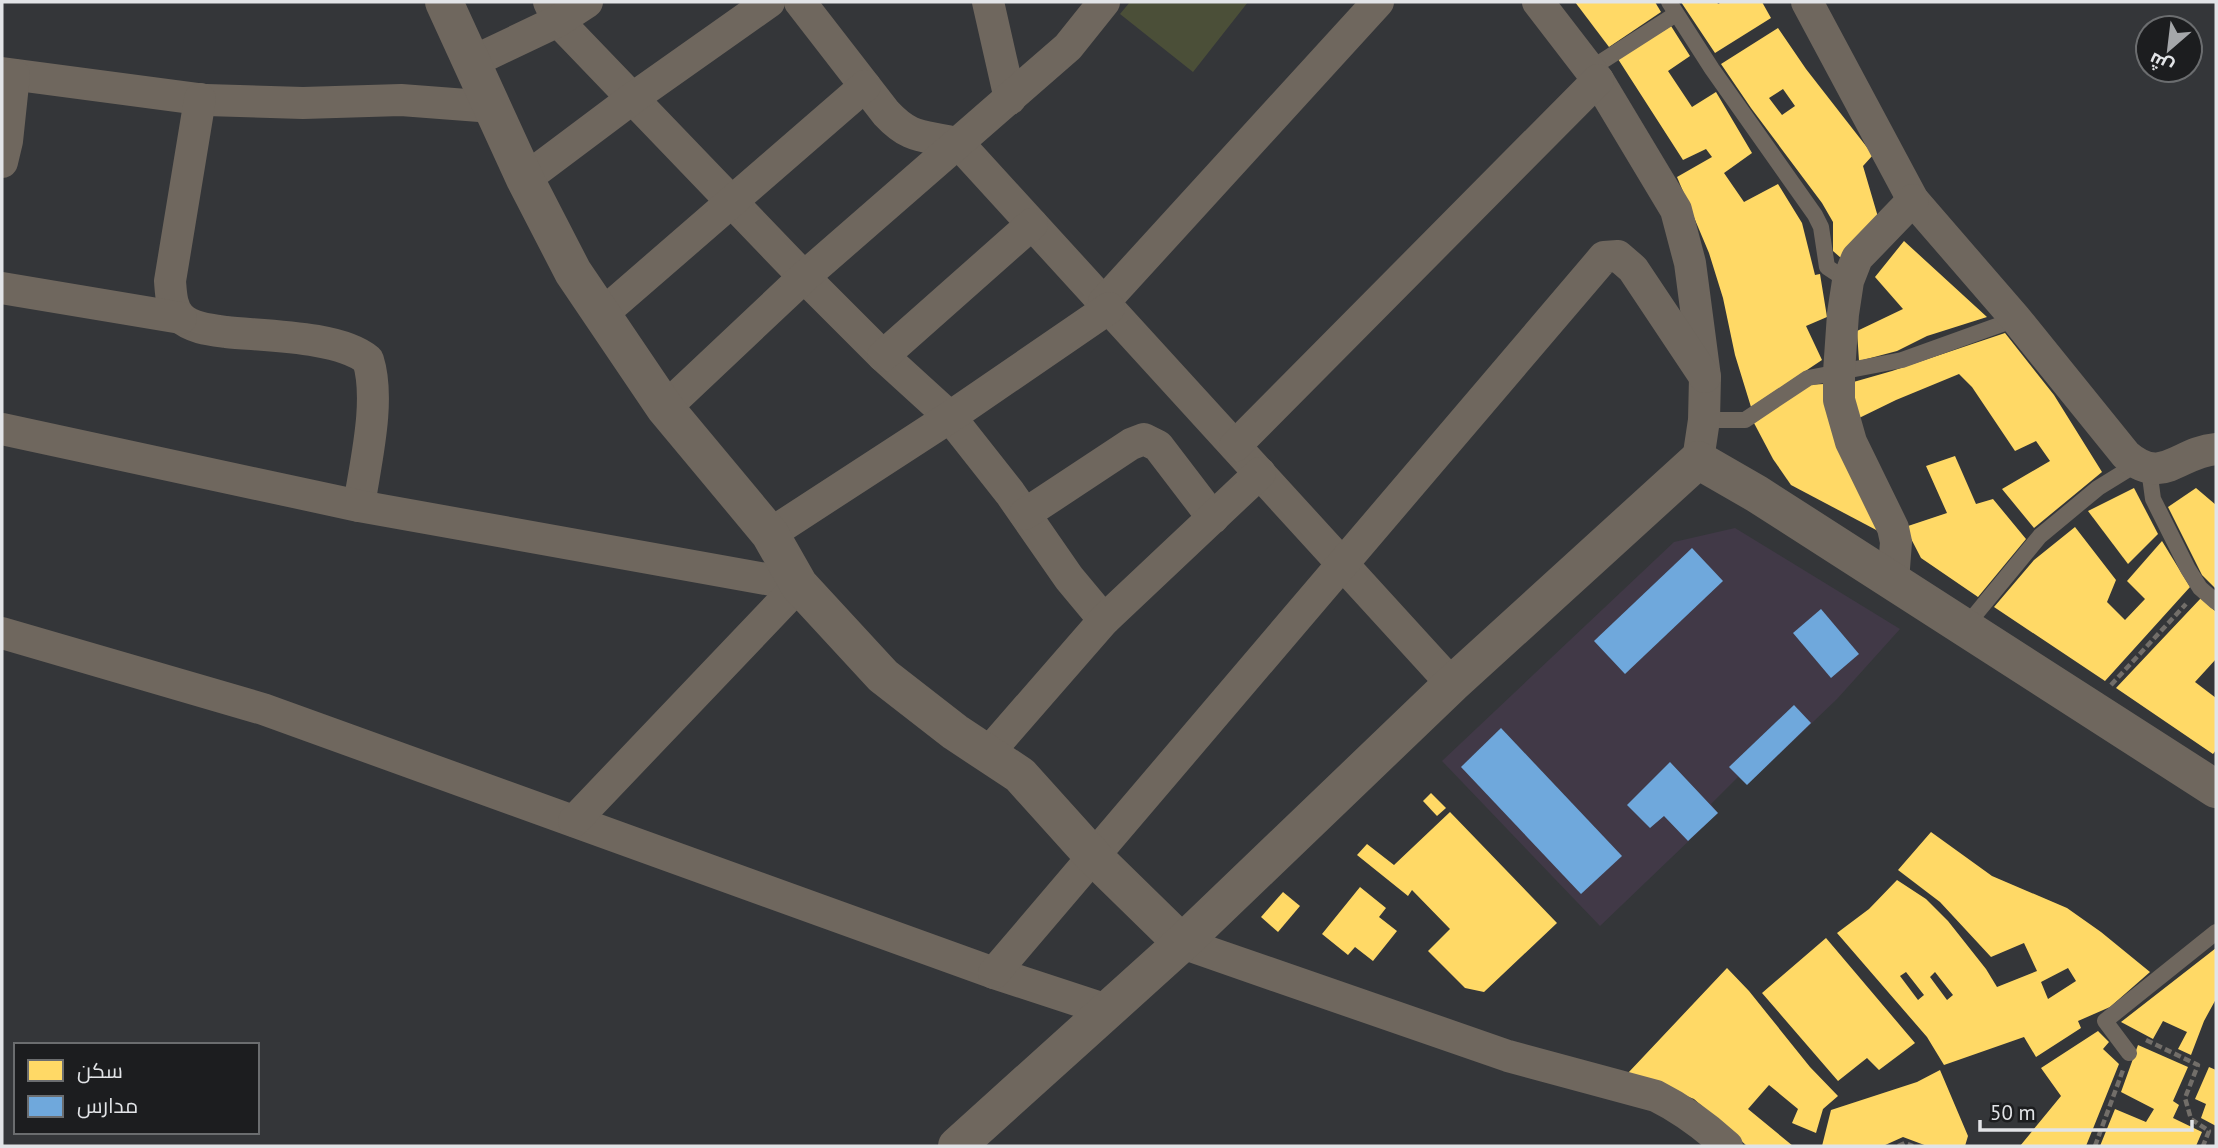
<svg xmlns="http://www.w3.org/2000/svg" width="2218" height="1148" font-family="'PT Sans',Cairo,sans-serif">
<style>
.education{fill:#413947}
.green{fill:#4b4f38}
.homes{fill:#ffd966;fill-rule:evenodd}
.schools{fill:#6fa8dc}
.lines{fill:none;stroke-linecap:round;stroke-linejoin:round}
.path{stroke:#726e69;stroke-width:4.5;stroke-dasharray:7 3.5;stroke-linecap:butt}
.service{stroke:#6f675e;stroke-width:16}
.minor{stroke:#6f675e;stroke-width:32}
.tertiary{stroke:#6f675e;stroke-width:38}
</style>
<rect width="100%" height="100%" fill="#343639"/>
<path class="education" d="M1735 528 1900 629 1837 699 1747 785 1738 777 1711 804 1718 813 1600 926 1442 761 1674 542Z"/>
<path class="green" d="M1130 2H1248L1193 72 1120 14Z"/>
<g class="homes">
<path d="M1575 2H1655L1661 12 1609 47Z"/>
<path d="M1681 2H1717L1718 4 1722 2H1762L1771 18 1715 53Z"/>
<path d="M1671 26 1690 56 1668 71 1692 107 1716 92 1752 153 1724 173 1744 202 1778 184 1802 223 1815 275 1820 274 1827 317 1806 326 1822 360 1751 407 1735 355 1723 298 1709 253 1677 177 1712 157 1706 149 1683 160 1618 59Z"/>
<path d="M1778 28 1806 69 1873 155 1863 166 1878 217 1841 258 1833 251V222L1822 203 1751 108 1721 64ZM1783 89 1795 106 1782 115 1769 98Z"/>
<path d="M1904 241 1987 317 1927 336 1897 351 1859 361 1857 331 1903 309 1875 277Z"/>
<path d="M2005 333 2054 395 2102 472 2034 528 2002 489 2050 461 2036 441 2015 451 1972 387 1959 374 1896 400 1855 420 1850 383 1892 371Z"/>
<path d="M1824 384 1880 532 1791 485 1773 459 1754 423 1807 385Z"/>
<path d="M1955 456 1976 504 1993 499 2026 539 1978 597 1921 558 1905 527 1947 513 1926 466Z"/>
<path d="M2134 488 2158 534 2128 564 2088 511Z"/>
<path d="M2196 488 2216 505V589L2202 575 2168 507Z"/>
<path d="M2075 527 2116 580 2107 602 2125 620 2145 599 2127 581 2162 541 2190 587 2105 681 1994 607 2034 560Z"/>
<path d="M2201 598 2216 612V659L2195 682 2216 698V750L2213 754 2116 688Z"/>
<path d="M1431 793 1446 808 1437 816 1423 801Z"/>
<path d="M1450 812 1557 923 1484 992 1465 988 1428 951 1450 929 1412 890 1408 896 1357 855 1367 844 1394 865Z"/>
<path d="M1931 832 1992 876 2067 908 2101 932 2150 972 2110 1007 2078 1021 2081 1028 2036 1057 2024 1037 1944 1065 1927 1037 1837 933 1869 909 1897 880 1926 899 1948 921 1986 969 1997 987 2037 971 2024 943 1991 957 1940 902 1898 870ZM2068 968 2076 981 2048 999 2041 982ZM1906 972 1924 995 1918 1000 1900 976ZM1935 972 1953 995 1947 1000 1930 977Z"/>
<path d="M1360 887 1386 908 1379 917 1397 931 1373 961 1355 947 1348 955 1322 934Z"/>
<path d="M1283 892 1300 906 1278 932 1261 917Z"/>
<path d="M1826 938 1915 1043 1879 1070 1867 1058 1838 1081 1762 993Z"/>
<path d="M2216 948V999L2204 1021 2191 1055 2178 1049 2187 1032 2163 1021 2153 1039 2121 1022Z"/>
<path d="M1727 968 1749 991 1810 1067 1838 1096 1823 1109 1816 1133 1792 1123 1798 1109 1769 1085 1748 1109 1793 1146H1747L1694 1099 1628 1073Z"/>
<path d="M2098 1031 2109 1042 2103 1049 2119 1064 2086 1146H2020L2061 1096 2041 1068Z"/>
<path d="M2138 1045 2188 1067 2173 1101 2179 1105 2173 1118 2202 1132 2196 1146H2100L2115 1109 2146 1122 2154 1109 2121 1092Z"/>
<path d="M2209 1067 2216 1070V1126L2201 1118 2206 1104 2195 1099Z"/>
<path d="M1940 1070 1968 1136 1965 1146H1927L1903 1137 1883 1146H1822L1831 1110 1917 1082Z"/>
</g>
<g class="schools">
<path d="M1692 548 1723 581 1625 674 1594 641Z"/>
<path d="M1821 609 1859 654 1831 678 1793 633Z"/>
<path d="M1794 705 1811 723 1747 785 1729 767Z"/>
<path d="M1501 728 1622 856 1581 894 1461 767Z"/>
<path d="M1670 762 1718 813 1688 841 1664 816 1650 828 1627 805Z"/>
</g>
<g class="lines">
<g class="path">
<path d="M2111 685 2186 604"/>
<path d="M2146 1040 2198 1065 2185 1098 2191 1119 2209 1131 2203 1146"/>
<path d="M1898 1146 1905 1143 1913 1146"/>
<path d="M2095 1146 2123 1070"/>
</g>
<g class="service">
<path d="M1669 2 1712 69 1815 215 1821 227 1827 267 1848 281"/>
<path d="M1590 69 1676 14"/>
<path d="M1704 420H1745L1808 378 1902 360 2016 319"/>
<path d="M2149 469 2153 499 2188 569 2200 588 2216 602"/>
<path d="M1965 627 2040 536 2098 488 2137 464"/>
<path d="M2129 1053 2105 1021 2216 932"/>
</g>
<g class="minor">
<path d="M549 2 558 21 804 277 883 356 950 417 1010 493 1069 578 1104 620"/>
<path d="M800 2 886 113C913 142 925 134 959 144L1452 684"/>
<path d="M988 2 1010 99"/>
<path d="M1538 2 1598 80 1676 210 1690 263 1705 377 1704 420 1698 460"/>
<path d="M1807 2 1913 200 2016 319 2126 455C2163 487 2178 452 2216 449"/>
<path d="M472 62 558 21 587 2"/>
<path d="M2 73 206 100 303 103 401 100 493 107"/>
<path d="M200 99 170 281C171 293 171 307 180 317 191 328 211 330 226 332 264 336 340 336 368 360 381 401 365 464 359 506"/>
<path d="M2 162 7 141 14 75"/>
<path d="M525 179 633 98 769 2"/>
<path d="M2 288 181 318"/>
<path d="M1104 302 1378 2"/>
<path d="M601 315 865 86"/>
<path d="M883 356 1032 224"/>
<path d="M665 408 804 277 1068 47 1104 2"/>
<path d="M2 429 359 506 799 585"/>
<path d="M1235 446 1598 80"/>
<path d="M1025 514 1131 444 1144 439 1158 446 1213 518"/>
<path d="M770 534 950 417 1109 308"/>
<path d="M1893 581 1896 542 1893 528 1851 442 1839 400V372L1843 314 1848 281 1857 258 1913 200"/>
<path d="M2 633 263 709 994 973 1107 1010"/>
<path d="M989 752 1104 620 1260 473"/>
<path d="M574 821 799 585"/>
<path d="M1182 943 1508 1056 1656 1096C1684 1110 1705 1126 1727 1146"/>
<path d="M994 973 1604 257 1618 256 1633 269 1705 377"/>
</g>
<g class="tertiary">
<path d="M444 2 525 179 573 272 665 408 770 534 799 585 883 676 955 732 1020 775 1093 856 1182 943"/>
<path d="M957 1146 1182 943 1452 684 1698 460 1757 494 2216 789"/>
</g>
</g>
<rect width="2218" height="1148" fill="none" stroke="#e2e4e7" stroke-width="7"/>
<rect x="14" y="1043" width="245" height="91" fill="#1c1d1f" stroke="#6b6d6f" stroke-width="2"/>
<rect x="28" y="1060" width="35" height="21" fill="#ffd966" stroke="#6b6d6f" stroke-width="2"/>
<text x="77" y="1078" font-size="21" fill="#e2e4e7">سكن</text>
<rect x="28" y="1096" width="35" height="21" fill="#6fa8dc" stroke="#6b6d6f" stroke-width="2"/>
<text x="77" y="1113" font-size="21" fill="#e2e4e7">مدارس</text>
<g transform="translate(2169 49) rotate(208)"><circle r="33" fill="#1c1d1f" stroke="#6b6d6f" stroke-width="2"/>
<path d="M0-5L12 26L0 18L-12 26Z" fill="#a5a7aa"/>
<text y="-10" font-size="19" font-weight="bold" text-anchor="middle" fill="#e2e4e7">ش</text>
</g>
<path d="M1980 1120v10h212v-10" fill="none" stroke="#e2e4e7" stroke-width="3.5"/>
<text x="1990" y="1120" font-size="21" fill="#e2e4e7" stroke="#1c1d1f" stroke-width="5" paint-order="stroke">50 m</text>
</svg>
